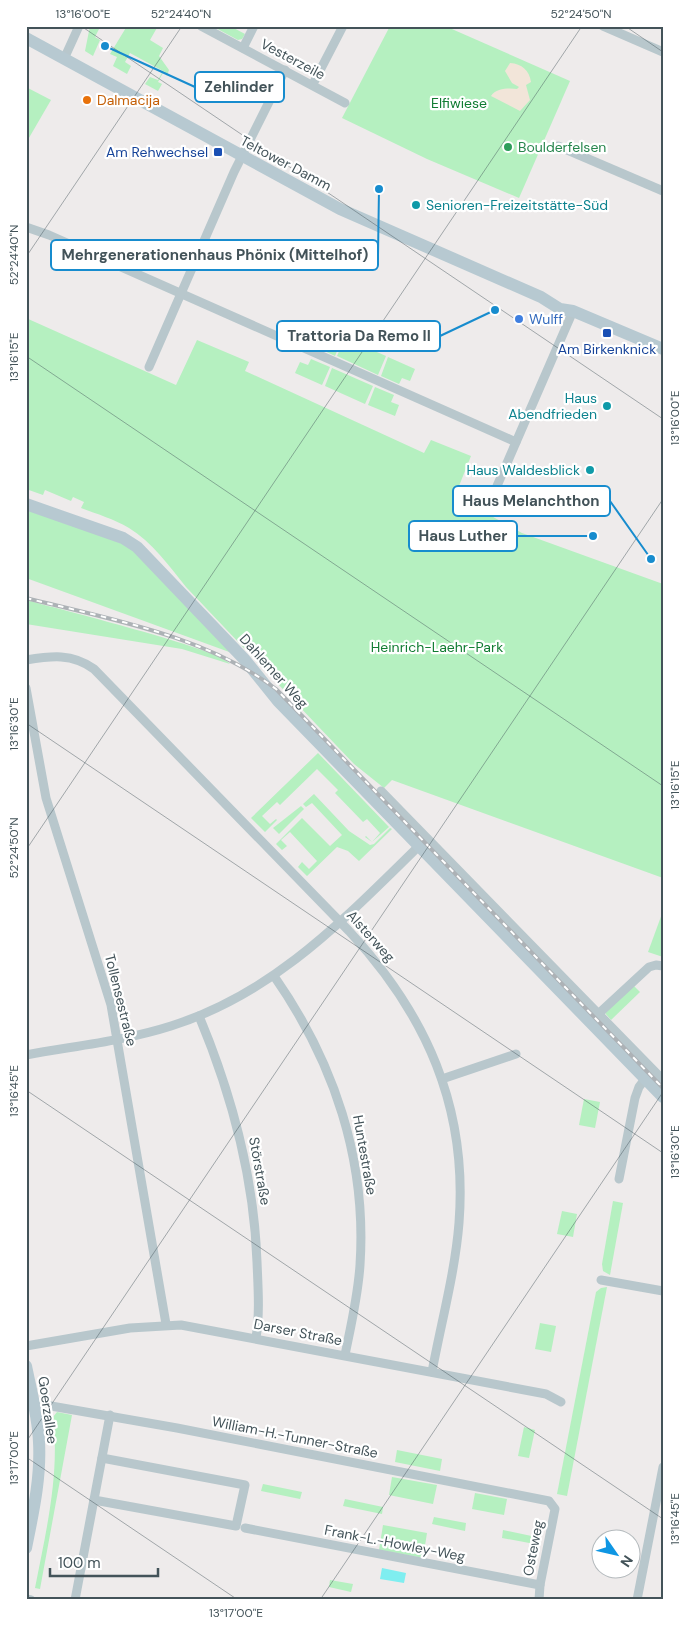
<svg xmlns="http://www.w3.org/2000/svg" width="689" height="1626" font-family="'DM Sans',sans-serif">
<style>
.green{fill:#b5f0c0}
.sand{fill:#f2e5d9}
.water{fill:#7feef0}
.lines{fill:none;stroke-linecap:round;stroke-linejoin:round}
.minor{stroke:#b8c7cc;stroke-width:9}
.secondary{stroke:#b7c9d1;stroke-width:12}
.rail-casing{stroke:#adb2b6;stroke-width:4}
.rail{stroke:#fff;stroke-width:2;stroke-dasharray:5.5;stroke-linecap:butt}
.ticks{fill:none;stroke:#435359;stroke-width:1;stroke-opacity:0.45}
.food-dot{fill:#e8710a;stroke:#fff;stroke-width:2}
.leisure-dot{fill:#2e9e5b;stroke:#fff;stroke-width:2}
.transit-dot{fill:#1a4fb4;stroke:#fff;stroke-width:2}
.culture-dot{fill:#0f9aa8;stroke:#fff;stroke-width:2}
.shop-dot{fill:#3f7fe0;stroke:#fff;stroke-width:2}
.labels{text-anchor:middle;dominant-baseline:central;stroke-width:4.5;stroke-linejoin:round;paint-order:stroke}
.street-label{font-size:14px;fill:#435359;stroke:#fff}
.food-label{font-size:14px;fill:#c56008;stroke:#fff;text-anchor:start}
.park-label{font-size:14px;fill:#117c32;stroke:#fff}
.leisure-label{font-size:14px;fill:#27864d;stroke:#fff;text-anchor:start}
.transit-label{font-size:14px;fill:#164399;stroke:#fff;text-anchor:end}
.culture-label{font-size:14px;fill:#0d838f;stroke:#fff;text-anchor:end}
.shop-label{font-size:14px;fill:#366cbe;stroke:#fff;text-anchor:start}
.leader{fill:none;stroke:#178cce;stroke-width:2}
.callout-dot{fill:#178cce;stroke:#fff;stroke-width:2}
.callout{fill:#fff;stroke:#178cce;stroke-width:2}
.callout-label{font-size:15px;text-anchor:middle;font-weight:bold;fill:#435359}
.neatline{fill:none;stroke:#435359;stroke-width:2}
.ticks-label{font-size:12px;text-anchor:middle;fill:#435359}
</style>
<rect width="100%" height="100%" fill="#eeebeb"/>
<g class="green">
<path d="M90 26 100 27 95 37 100 40 93 56 85 51Z"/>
<path d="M127 26H158L150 40 163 48 159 56 169 70 167 76 164 71 158 82 162 84 158 91 145 84 150 77 158 80 163 71 130 53 125 62 131 66 127 74 113 66 117 57 110 54Z"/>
<path d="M212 26H230L245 34 242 39 238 40Z"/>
<path d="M390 26H445L570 81 519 198 427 159 342 118Z"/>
<path d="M26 87 51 100 26 143Z"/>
<path d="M26 318 176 385 197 340 249 362 245 371 424 453 431 440 471 456 455 496 522 533 663 584V878L392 780 384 788 354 764 186 587C170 567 152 542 129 528 114 519 97 514 81 508L84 502 73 497 71 501 45 490 43 495 26 489Z"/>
<path d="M317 326 343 337 335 356 316 347 319 342 311 338Z"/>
<path d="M345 338 386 356 378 375 337 356Z"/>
<path d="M388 357 415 369 410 381 402 378 399 384 381 376Z"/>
<path d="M311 359 330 367 322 385 295 373 300 362 308 365Z"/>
<path d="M332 368 373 386 365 404 325 386Z"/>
<path d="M375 387 394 395 391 402 399 405 395 416 368 405Z"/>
<path d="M26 509 129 546 232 653 26 578Z"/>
<path d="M26 600C54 608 221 649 230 664L182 649 26 624Z"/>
<path d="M318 753 389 827 372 842 365 837 366 836 372 842 380 833 367 819 363 822 335 793 338 790 317 769 280 805 277 802 262 816 270 824 276 819 277 820 265 832 251 818Z"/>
<path d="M314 794 349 831 370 845 374 844 390 828 392 829 359 861 348 851 337 847 307 876 298 867 302 862 309 869 317 861 290 832 281 840 287 846 282 850 276 844 302 818 330 846 342 835 312 803 306 807 303 804Z"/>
<path d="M301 806 304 809 279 834 273 828Z"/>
<path d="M663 911V957L648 952Z"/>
<path d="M633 985 640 992 611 1020 605 1013Z"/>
<path d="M584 1099 600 1102 595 1128 579 1125Z"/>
<path d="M613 1201 623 1203 610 1275 603 1271 602 1264Z"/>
<path d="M562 1211 577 1214 573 1237 557 1234Z"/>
<path d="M607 1287 567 1496 557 1494 596 1292 601 1288Z"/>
<path d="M540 1323 556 1326 551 1352 535 1349Z"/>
<path d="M57 1412 72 1415 40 1589 35 1588C46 1531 60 1475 53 1417Z"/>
<path d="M524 1427 535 1430 529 1458 518 1456Z"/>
<path d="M397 1450 442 1459 440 1471 395 1462Z"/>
<path d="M392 1477 437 1485 433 1504 389 1495Z"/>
<path d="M263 1484 302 1492 300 1499 261 1491Z"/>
<path d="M475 1493 507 1499 504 1515 472 1509Z"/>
<path d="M345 1499 383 1507 382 1514 343 1506Z"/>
<path d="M434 1517 466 1523 465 1531 432 1524Z"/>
<path d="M383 1525 427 1533 423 1558 379 1550Z"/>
<path d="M503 1530 541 1538 540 1545 502 1538Z"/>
<path d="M330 1580 353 1584 351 1592 329 1587Z"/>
</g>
<path class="sand" d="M510 63C522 64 529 70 531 82L526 85 530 100 520 111 491 96C496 88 509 88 517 89L519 87 512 83 505 71Z"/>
<path class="water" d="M382 1568 406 1573 404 1583 380 1579Z"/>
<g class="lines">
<g class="minor">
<path d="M201 26 345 103"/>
<path d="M603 26 663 52"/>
<path d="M243 48 254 26"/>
<path d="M64 59 79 26"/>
<path d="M313 84 343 26"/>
<path d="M558 146 663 191"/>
<path d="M26 227 49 235 516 442"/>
<path d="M149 367 234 172 285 70"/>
<path d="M497 486 573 311"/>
<path d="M26 660C51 656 72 653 94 669L349 931C426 1014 468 1107 459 1223 455 1273 441 1323 432 1372"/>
<path d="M26 688 46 798 111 1005 166 1324"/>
<path d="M381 791 663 1080"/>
<path d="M274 976C334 1062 367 1160 360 1265 358 1296 351 1325 345 1355"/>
<path d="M199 1016C232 1095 254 1176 257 1262 258 1287 260 1313 256 1338"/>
<path d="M596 1016 649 967 656 965 663 966"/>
<path d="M26 1055C74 1046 124 1041 171 1026 275 993 343 920 419 846"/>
<path d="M442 1079 516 1054"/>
<path d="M619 1179 635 1098 639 1087 645 1079"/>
<path d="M601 1280 663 1291"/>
<path d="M26 1346 130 1328 181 1325 546 1394 561 1402"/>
<path d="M34 1403 177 1428 549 1501 555 1509 540 1585 539 1600"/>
<path d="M94 1500 236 1526 245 1485 102 1458"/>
<path d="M245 1528 540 1585"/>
<path d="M26 1599 31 1600"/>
<path d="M75 1600 110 1415"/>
<path d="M637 1600 663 1467"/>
</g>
<g class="secondary">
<path d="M26 38 340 209 541 297 560 309 573 311 663 349"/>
<path d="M26 504 123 538 137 547 245 660 278 701 663 1097"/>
<path d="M26 1366C31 1391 38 1416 39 1442 41 1478 33 1513 26 1548"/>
</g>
<defs>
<path id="rail" d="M26 598C110 619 206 636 276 689L663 1088"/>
</defs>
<use href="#rail" class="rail-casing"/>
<use href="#rail" class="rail"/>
</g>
<path class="ticks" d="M81 26 663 419M625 26 663 52M26 257 182 26M26 356 663 786M26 723 663 1153M26 850 582 26M26 1090 663 1519M26 1442 663 499M26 1457 238 1600M320 1600 663 1092"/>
<circle class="food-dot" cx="87" cy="100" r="5"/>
<circle class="leisure-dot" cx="508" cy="147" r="5"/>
<g class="transit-dot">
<rect x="213" y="147" width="10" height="10" rx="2.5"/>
<rect x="602" y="328" width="10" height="10" rx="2.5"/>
</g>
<g class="culture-dot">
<circle cx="416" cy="205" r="5"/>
<circle cx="607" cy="406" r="5"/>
<circle cx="590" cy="470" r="5"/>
</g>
<circle class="shop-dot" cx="519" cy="319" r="5"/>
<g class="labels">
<g class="street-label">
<text transform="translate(293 59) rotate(28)">Vesterzeile</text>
<text transform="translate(286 163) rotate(28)">Teltower Damm</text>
<text transform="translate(274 671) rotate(48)">Dahlemer Weg</text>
<text transform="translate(371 936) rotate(48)">Alsterweg</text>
<text transform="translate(121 1000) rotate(76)">Tollensestraße</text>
<text transform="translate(365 1155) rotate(80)">Huntestraße</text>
<text transform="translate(260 1171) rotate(80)">Störstraße</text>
<text transform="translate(298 1332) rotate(11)">Darser Straße</text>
<text transform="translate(48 1410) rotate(82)">Goerzallee</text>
<text transform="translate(295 1437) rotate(11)">William-H.-Tunner-Straße</text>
<text transform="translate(395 1543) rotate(11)">Frank-L.-Howley-Weg</text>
<text transform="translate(533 1548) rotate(-79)">Osteweg</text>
</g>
<g class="food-label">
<text x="97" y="100">Dalmacija</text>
</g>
<g class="park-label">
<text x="459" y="103">Elfiwiese</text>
<text x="437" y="647">Heinrich-Laehr-Park</text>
</g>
<g class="leisure-label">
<text x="518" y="147">Boulderfelsen</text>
</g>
<g class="transit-label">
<text x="208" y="152">Am Rehwechsel</text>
<text x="607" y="349" text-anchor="middle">Am Birkenknick</text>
</g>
<g class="culture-label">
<text x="426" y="205" text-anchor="start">Senioren-Freizeitstätte-Süd</text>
<text x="597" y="398">Haus<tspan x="597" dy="16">Abendfrieden</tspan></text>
<text x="580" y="470">Haus Waldesblick</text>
</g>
<g class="shop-label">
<text x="529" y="319">Wulff</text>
</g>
</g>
<path class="leader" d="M105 46L195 87M379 189L378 255M495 310L440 336M651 559L610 501M593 536L517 536"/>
<g class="callout-dot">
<circle cx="105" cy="46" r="5"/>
<circle cx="379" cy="189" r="5"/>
<circle cx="495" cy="310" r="5"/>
<circle cx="651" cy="559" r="5"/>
<circle cx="593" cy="536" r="5"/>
</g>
<g class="callout">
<rect x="195" y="72" width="89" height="30" rx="5"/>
<rect x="51" y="240" width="327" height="30" rx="5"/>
<rect x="277" y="321" width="163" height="30" rx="5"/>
<rect x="453" y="486" width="157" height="30" rx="5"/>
<rect x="409" y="521" width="108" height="30" rx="5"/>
</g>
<g class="callout-label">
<text x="239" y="92">Zehlinder</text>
<text x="215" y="260">Mehrgenerationenhaus Phönix (Mittelhof)</text>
<text x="359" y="341">Trattoria Da Remo II</text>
<text x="531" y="506">Haus Melanchthon</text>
<text x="463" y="541">Haus Luther</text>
</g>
<rect width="689" height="1626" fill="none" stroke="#ffffff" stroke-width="55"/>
<g transform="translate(616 1554) rotate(124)"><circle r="24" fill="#ffffff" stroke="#b4babd"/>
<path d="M0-4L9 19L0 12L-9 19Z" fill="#0f96e3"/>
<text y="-8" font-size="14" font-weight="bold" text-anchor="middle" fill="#435359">N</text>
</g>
<path d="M50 1568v8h108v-8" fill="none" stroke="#435359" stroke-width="2.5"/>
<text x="58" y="1568" font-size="15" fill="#435359" stroke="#ffffff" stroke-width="4" paint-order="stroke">100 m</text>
<rect x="28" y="28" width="634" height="1570" class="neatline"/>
<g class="ticks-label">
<text x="83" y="18">13°16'00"E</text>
<text x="181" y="18">52°24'40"N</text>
<text x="581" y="18">52°24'50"N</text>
<text transform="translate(14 255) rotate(-90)" y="4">52°24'40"N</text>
<text transform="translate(14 357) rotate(-90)" y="4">13°16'15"E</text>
<text transform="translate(675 418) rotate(-90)" y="4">13°16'00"E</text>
<text transform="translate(14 724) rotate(-90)" y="4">13°16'30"E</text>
<text transform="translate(675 785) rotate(-90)" y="4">13°16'15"E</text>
<text transform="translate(14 848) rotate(-90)" y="4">52°24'50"N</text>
<text transform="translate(14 1091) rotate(-90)" y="4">13°16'45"E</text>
<text transform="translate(675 1152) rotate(-90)" y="4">13°16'30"E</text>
<text transform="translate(14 1458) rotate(-90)" y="4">13°17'00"E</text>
<text transform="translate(675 1519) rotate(-90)" y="4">13°16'45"E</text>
<text x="236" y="1617">13°17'00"E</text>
</g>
</svg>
